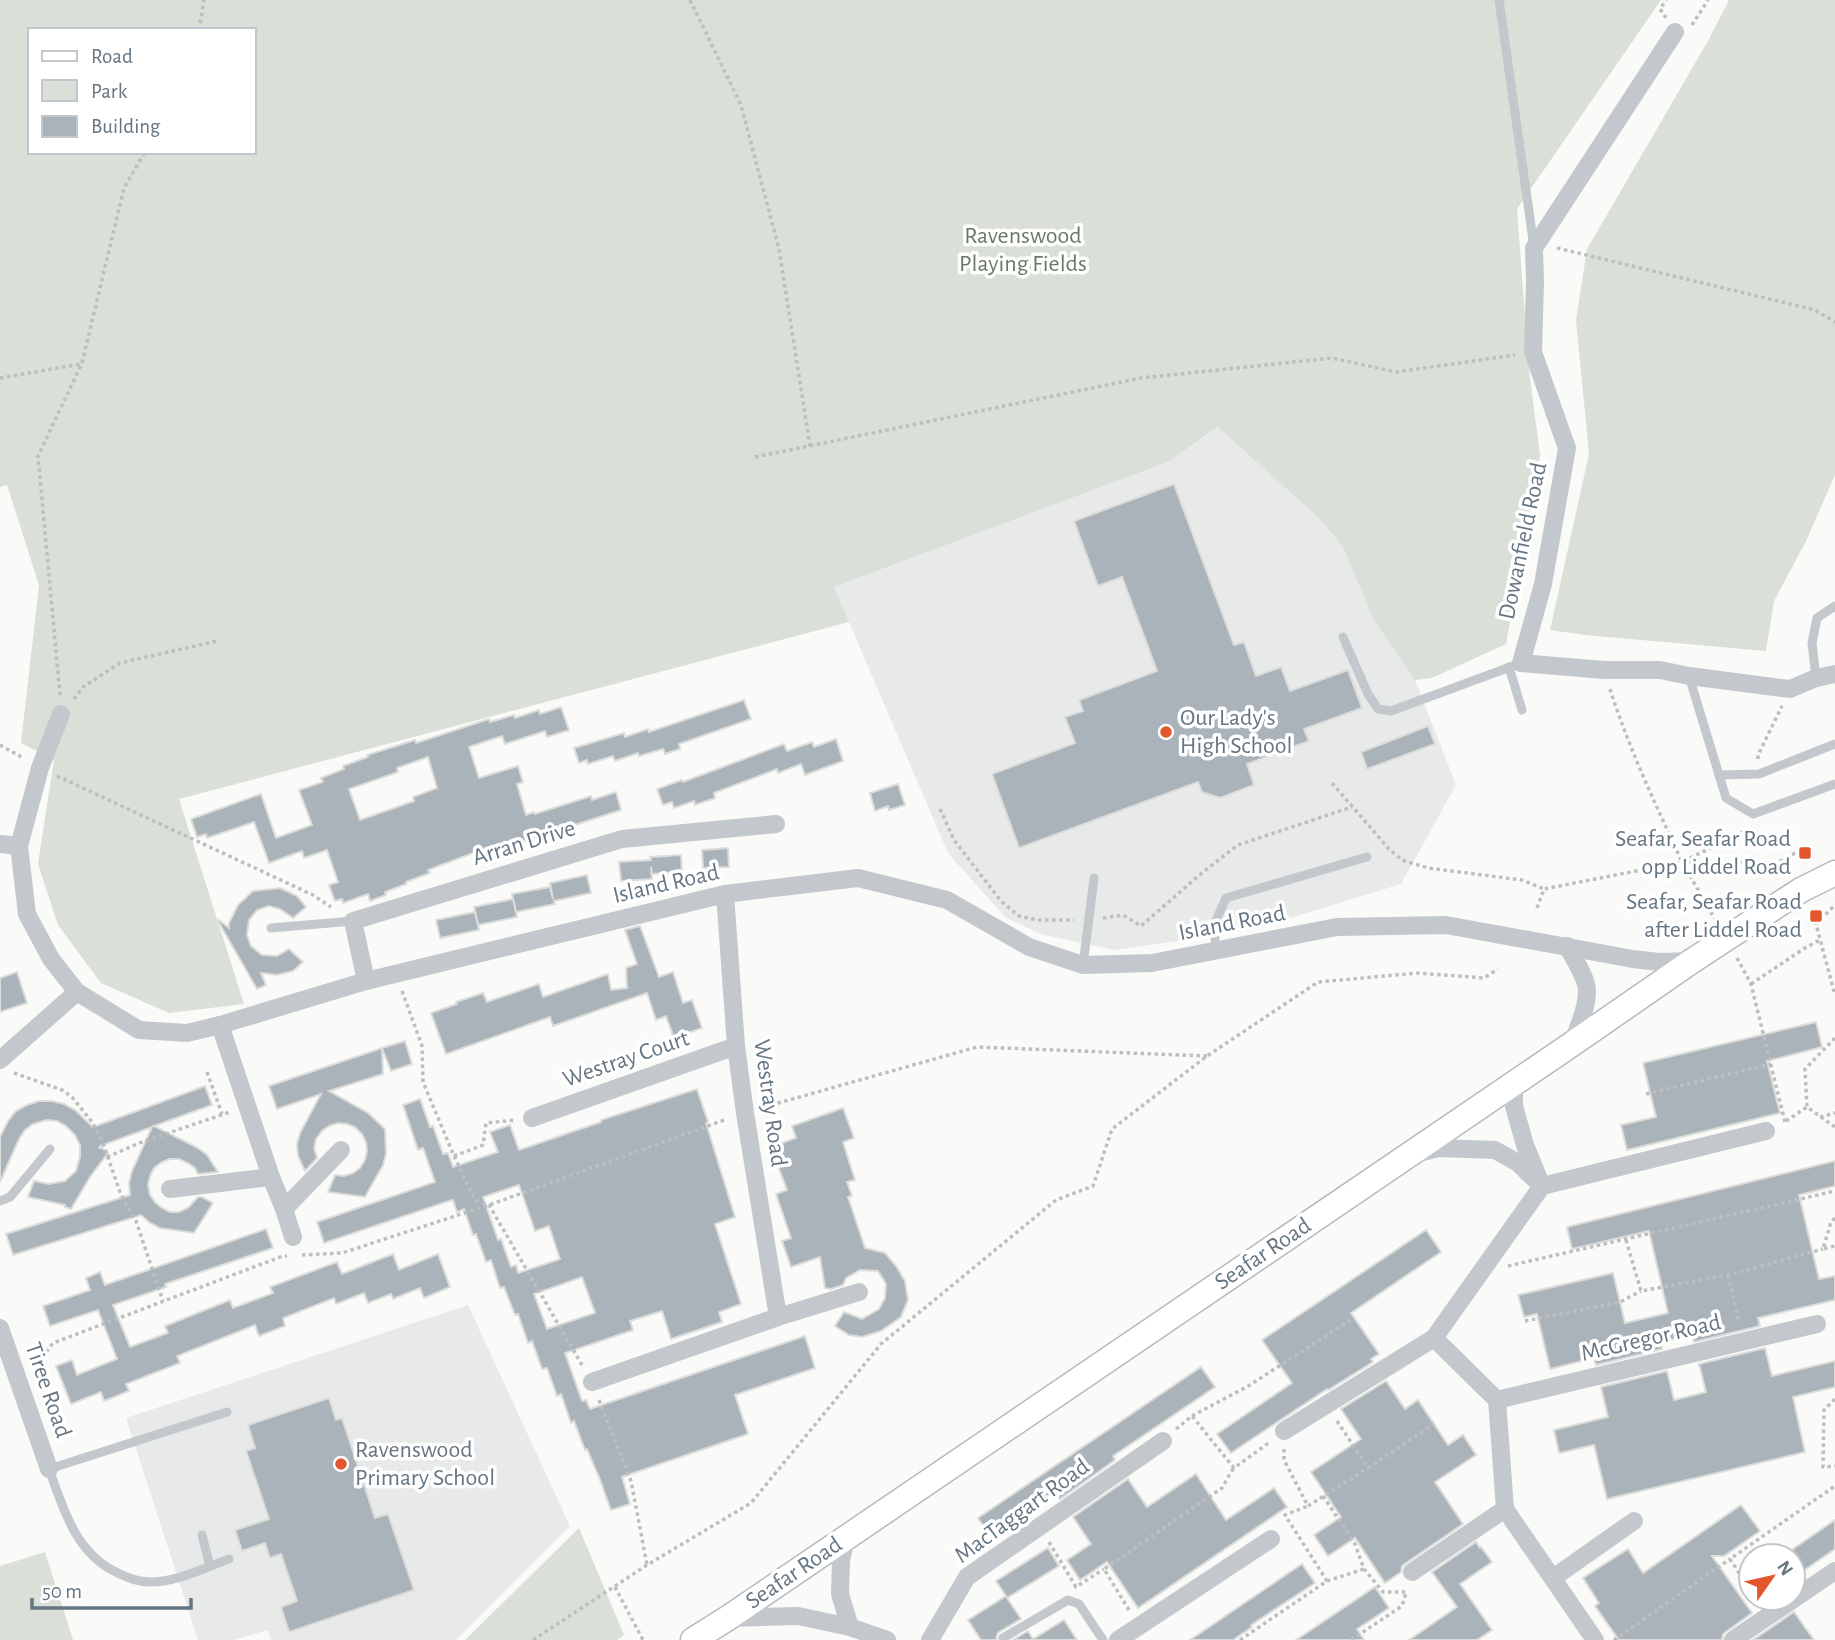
<svg xmlns="http://www.w3.org/2000/svg" width="1835" height="1640" font-family="'Alegreya Sans',sans-serif">
<style>
.built{fill:#e8e9e9}
.green{fill:#dadfd7;fill-rule:evenodd}
.building{fill:#aab3b9;stroke:#dcdcda;stroke-width:2;fill-rule:evenodd}
.lines{fill:none;stroke-linecap:round;stroke-linejoin:round}
.secondary-casing{stroke:#b3babf;stroke-width:27}
.path{stroke:#bbbfc2;stroke-width:3.5;stroke-dasharray:3.5 3.5;stroke-linecap:butt}
.lane{stroke:#c3c8cc;stroke-width:9}
.street{stroke:#c3c8cc;stroke-width:18}
.secondary{stroke:#fff;stroke-width:24}
.secondary-bridge-casing{stroke:#b3babf;stroke-width:27;stroke-linecap:butt}
.secondary-bridge{stroke:#fff;stroke-width:24}
.poi-dot{fill:#e4572e;stroke:#fff;stroke-width:2.5}
.labels{text-anchor:middle;dominant-baseline:central;stroke-width:7;stroke-linejoin:round;paint-order:stroke}
.park-label{font-size:24px;fill:#687a64;stroke:#fff}
.street-label{font-size:24px;fill:#657683;stroke:#fff}
.poi-label{font-size:24px;fill:#657683;stroke:#fff;text-anchor:start}
</style>
<rect width="100%" height="100%" fill="#fafaf8"/>
<g class="built">
<path d="M1219 427 1322 521 1344 549 1373 619 1415 680 1456 785 1401 884 1251 930 1115 950 1040 934 1005 917 948 853 834 587 1168 462Z"/>
<path d="M468 1305 570 1526 456 1640H271L268 1630 233 1640H198L126 1418Z"/>
</g>
<g class="green">
<path d="M0 0H1661L1517 209 1529 370 1540 455 1506 644 1432 678 1415 680 1373 619 1344 549 1322 521 1218 427 1168 462 834 587 849 622 179 799 244 1004 169 1013 101 983 58 925 38 864 54 760 21 743 39 585 7 485 0 487ZM30 30H254V152H30Z"/>
<path d="M1729 0H1835V475L1806 541 1774 601 1766 651 1585 635 1550 630 1589 454 1576 320 1587 249 1708 41Z"/>
<path d="M579 1528 624 1635 617 1640H465Z"/>
<path d="M45 1552 73 1640H0V1566Z"/>
</g>
<g class="building">
<path d="M1174 484 1234 645 1244 642 1256 676 1281 667 1290 691 1348 670 1362 708 1304 729 1309 741 1247 764 1254 785 1220 798 1202 792 1198 782 1019 848 992 774 1075 743 1065 717 1083 711 1079 700 1157 671 1122 577 1098 586 1074 521Z"/>
<path d="M744 700 751 719 679 744 680 749 665 754 663 749 639 756 638 753 615 761 613 756 588 764 587 760 579 763 574 748 624 733 625 737 648 729 649 732Z"/>
<path d="M561 707 569 730 547 737 545 731 505 744 502 736 469 747 479 778 518 766 523 782 517 784 526 815 534 812 535 814 591 796 592 800 616 792 621 810 479 856 478 851 428 870 430 873 406 882V884L385 892 386 895 370 901 368 894 343 903 342 899 335 901 329 885 338 882 327 850 304 858 302 851 269 863 254 822 207 838 206 834 197 837 191 819 261 794 276 838 312 825 299 790 323 782 321 778 344 769 343 766 368 757 367 755 415 740 416 743 489 719 490 722 514 715 515 718 539 710 540 714ZM428 757 437 788 413 797 414 801 360 820 349 789 398 772 397 768Z"/>
<path d="M1428 726 1435 744 1367 769 1361 752Z"/>
<path d="M836 739 843 761 805 775 801 764 778 773 777 769 714 793 715 798 695 805 694 801 674 808 672 802 663 805 657 789 682 780 683 782 784 744 787 751 812 742 814 747Z"/>
<path d="M898 784 905 805 889 810 888 806 875 811 870 793Z"/>
<path d="M728 848 729 867 703 868 702 850Z"/>
<path d="M681 855 682 872 652 874 651 867 652 879 621 881 619 862 651 860 650 857Z"/>
<path d="M587 875 591 893 554 901 555 904 516 912 512 894 550 887 553 899 550 883Z"/>
<path d="M280 888 297 896 306 907 293 918 280 909 269 906 257 910 249 920 247 935 251 946 262 955 277 956 289 949 303 962 293 971 277 975 261 973 266 985 257 989 218 921 219 920 229 928V923L238 905 253 891Z"/>
<path d="M513 899 517 917 478 925 474 907Z"/>
<path d="M475 912 479 930 440 938 436 920Z"/>
<path d="M640 926 659 977 673 972 683 1003 692 1000 702 1028 674 1038 666 1016 656 1020 647 993 553 1026 550 1017 446 1054 431 1013 457 1004 456 1002 483 993 487 1002 539 984 543 997 608 974 611 990 627 988 626 968 637 964 625 930Z"/>
<path d="M17 972 27 1003 0 1012V978Z"/>
<path d="M1816 1022 1822 1047 1767 1061 1780 1113 1627 1150 1621 1125 1656 1117 1643 1063Z"/>
<path d="M405 1041 412 1064 391 1071 382 1048Z"/>
<path d="M382 1048 383 1074 329 1091 368 1113 385 1129 386 1154 383 1165 365 1197 328 1192 335 1175 344 1176 353 1173 360 1168 365 1160 367 1151 366 1142 362 1134 355 1127 347 1124 338 1123 329 1126 322 1131 316 1139 314 1148 317 1158 305 1171 298 1156 297 1144 300 1133 321 1094 277 1109 269 1086Z"/>
<path d="M205 1086 212 1105 154 1126 198 1148 207 1155 218 1172 198 1174 195 1168 188 1163 179 1159H170L162 1162 154 1168 150 1176 148 1185 150 1195 155 1202 162 1208 170 1212H179L188 1208 198 1197H202L213 1203 194 1233 160 1228 150 1223 141 1215 13 1255 6 1234 130 1195 129 1183 132 1171 152 1127 100 1146 99 1149 101 1147 108 1153 90 1177 71 1209 65 1207V1205L28 1197 34 1181 49 1184 65 1181 76 1171 80 1157V1145L75 1135 66 1126 57 1121 47 1120 33 1124 25 1130 19 1139 0 1182V1137L8 1121 16 1111 27 1105 39 1101H52L64 1104 75 1110 93 1127Z"/>
<path d="M697 1089 708 1122 706 1123 735 1217 715 1224 741 1304 719 1312 722 1322 671 1339 662 1311 630 1321 633 1330 565 1353 582 1401 586 1400 590 1409 805 1336 815 1368 735 1395 748 1434 622 1477 630 1504 611 1510 599 1477 587 1449 585 1450 574 1421 571 1423 561 1394 557 1396 547 1368 542 1369 532 1341 528 1343 518 1314 515 1315 504 1287 500 1288 491 1260 486 1262 476 1234 473 1235 464 1209 457 1212 453 1200 446 1202 324 1243 317 1222 435 1182 423 1148 418 1150 403 1105 420 1099 430 1127 433 1126 443 1154 448 1153 453 1167 498 1152 490 1132 510 1125 519 1150 601 1122V1120ZM519 1185 535 1231 549 1226 560 1259 518 1273 516 1265 511 1267 501 1239 498 1240 483 1197ZM582 1277 595 1313 547 1329 534 1294Z"/>
<path d="M843 1108 854 1138 843 1142 855 1180 847 1182 852 1196 848 1197 865 1248 885 1253 896 1266 905 1281 908 1300 901 1317 881 1331 862 1337 849 1335 835 1326 844 1312 862 1319 879 1309 885 1298 886 1284 878 1271 860 1270 846 1278 843 1285 831 1289 825 1288 820 1257 791 1267 782 1241 791 1238 776 1194 787 1190 771 1147 796 1138 792 1126Z"/>
<path d="M1835 1161V1186L1799 1195 1819 1279 1835 1276V1300L1758 1318 1760 1326 1694 1342 1692 1335 1661 1342 1662 1349 1596 1365 1594 1358 1550 1369 1537 1314 1524 1317 1518 1295 1613 1273 1625 1323 1668 1313 1649 1231 1572 1249 1567 1227Z"/>
<path d="M266 1229 273 1248 165 1284 166 1287 113 1305 130 1347 168 1333 165 1326 230 1300 233 1308 273 1293 270 1287 337 1262 342 1274 393 1254 399 1270 438 1254 450 1287 424 1298 420 1288 393 1299 391 1294 368 1303 364 1293 336 1304 334 1298 283 1318 285 1326 259 1336 255 1325 177 1356 180 1363 126 1384 129 1391 104 1401 101 1392 71 1404 56 1366 72 1360 77 1375 117 1359 98 1310 50 1326 43 1306 90 1290 86 1278 100 1272 105 1285Z"/>
<path d="M1426 1230 1441 1252 1351 1313 1379 1354 1371 1359 1373 1362 1328 1390 1327 1389 1231 1453 1217 1434 1292 1383 1262 1340Z"/>
<path d="M1765 1348 1772 1376 1835 1361V1387L1793 1397 1805 1452 1607 1499 1594 1445 1559 1453 1554 1430 1608 1417 1601 1387 1667 1371 1674 1400 1706 1392 1699 1364Z"/>
<path d="M1201 1367 1215 1387 1113 1456 1115 1460 1060 1499 1057 1494 991 1538 978 1518Z"/>
<path d="M1386 1381 1405 1409 1418 1400 1448 1445 1463 1435 1476 1455 1435 1482 1463 1524 1406 1563 1402 1566 1401 1572 1385 1583 1355 1538 1328 1556 1314 1535 1341 1517 1311 1472 1361 1439 1341 1409Z"/>
<path d="M329 1398 336 1420 342 1418 375 1518 388 1514 414 1590 289 1632 281 1607 297 1601 281 1554 270 1558 265 1543 242 1551 235 1530 269 1519 246 1451 255 1448 248 1425Z"/>
<path d="M1196 1474 1226 1520 1274 1488 1287 1507 1138 1608 1107 1562 1080 1580 1067 1560 1091 1544 1073 1517 1128 1479 1147 1507Z"/>
<path d="M1741 1505 1760 1531 1724 1556H1712L1752 1613 1727 1631 1723 1634 1722 1640H1619L1595 1606 1599 1603 1583 1578 1628 1549 1643 1573Z"/>
<path d="M1835 1520V1549L1793 1578V1549Z"/>
<path d="M1476 1542 1480 1548 1481 1547 1492 1562 1460 1584 1492 1630 1477 1640H1409L1457 1607 1432 1572Z"/>
<path d="M1048 1548 1059 1566 1007 1598 1021 1619 999 1632 997 1635 996 1640H981L968 1620 1006 1596 996 1581Z"/>
<path d="M1302 1564 1315 1583 1251 1625 1252 1627 1233 1640H1190Z"/>
<path d="M1375 1587 1389 1608 1357 1629 1364 1640H1296Z"/>
<path d="M1794 1612 1814 1640H1753Z"/>
<path d="M1064 1620 1077 1640H1013L1028 1631 1033 1639Z"/>
</g>
<g class="lines">
<defs>
<g id="secondary">
<path d="M1741 929 1801 890 1835 873"/>
<path d="M693 1640 728 1618 1572 1044 1692 961"/>
</g>
</defs>
<use href="#secondary" class="secondary-casing"/>
<g class="path">
<path d="M690 0 741 105 779 249 810 446"/>
<path d="M1666 18 1660 9 1666 0"/>
<path d="M1692 25 1708 0"/>
<path d="M199 30 204 0"/>
<path d="M1557 248 1815 310 1835 322"/>
<path d="M0 378 81 364"/>
<path d="M755 457 1141 378 1332 358 1396 372 1515 355"/>
<path d="M1610 689C1629 749 1656 805 1682 862"/>
<path d="M60 695 38 456 82 363 124 188 145 152"/>
<path d="M74 699 83 687 120 663 217 641"/>
<path d="M0 745 23 758"/>
<path d="M1758 759V755L1782 706"/>
<path d="M57 776 313 895 331 907"/>
<path d="M1332 783 1389 849 1402 860 1428 868 1522 880 1544 889"/>
<path d="M940 809 954 840 1001 901 1019 916 1037 920H1074"/>
<path d="M1833 907 1816 924 1835 995"/>
<path d="M1537 908 1544 889 1682 862 1777 863 1806 847"/>
<path d="M1103 918 1123 915 1141 926 1203 872 1238 845 1352 807"/>
<path d="M1716 921 1682 862 1749 829"/>
<path d="M1737 958 1751 984 1785 1122"/>
<path d="M1751 984 1805 948 1820 940"/>
<path d="M402 991 422 1046 423 1082 454 1156 475 1200 489 1205 582 1365"/>
<path d="M1835 1038 1805 1069 1807 1107 1835 1127"/>
<path d="M207 1072 222 1114"/>
<path d="M14 1073 62 1090 72 1097 92 1122 103 1143 121 1195 136 1221 163 1301"/>
<path d="M1646 1094 1771 1064"/>
<path d="M764 1107 977 1047 1207 1056"/>
<path d="M1820 1117 1835 1113"/>
<path d="M1786 1121 1807 1107"/>
<path d="M454 1156 483 1145 486 1123 515 1120"/>
<path d="M107 1157 142 1142 230 1112"/>
<path d="M1835 1218 1831 1222 1823 1249 1835 1246"/>
<path d="M1626 1240 1641 1291 1728 1275 1823 1249"/>
<path d="M302 1255 342 1253 489 1205 727 1119"/>
<path d="M1508 1266 1835 1191"/>
<path d="M1728 1275 1739 1322"/>
<path d="M1525 1321 1620 1302 1641 1291"/>
<path d="M34 1369 53 1343 283 1256H287"/>
<path d="M1835 1399 1824 1410 1823 1467 1835 1466"/>
<path d="M599 1400 631 1481 647 1565"/>
<path d="M1192 1416 1250 1385 1353 1318"/>
<path d="M1337 1421 1368 1468 1434 1424"/>
<path d="M1176 1429 1192 1416 1234 1468 1270 1442"/>
<path d="M1284 1449V1460L1308 1506 1368 1468"/>
<path d="M1323 1496 1355 1544 1364 1569 1383 1592H1406"/>
<path d="M1049 1542 1076 1587 1104 1569"/>
<path d="M1327 1581 1364 1569"/>
<path d="M615 1587 643 1640"/>
<path d="M1751 1591 1730 1559 1835 1486"/>
<path d="M1129 1610 1104 1569 1222 1488 1233 1469"/>
<path d="M533 1640 647 1565 751 1503 881 1344 1056 1200 1093 1186 1112 1129 1207 1056 1318 982 1418 973 1484 978 1498 969"/>
<path d="M1240 1640 1327 1581 1285 1515 1308 1506"/>
<path d="M1351 1640 1402 1606 1406 1593"/>
<path d="M1614 1640 1730 1559"/>
</g>
<g class="lane">
<path d="M1499 0 1534 247"/>
<path d="M1343 637 1368 694 1378 709 1391 711 1521 663"/>
<path d="M1509 667 1522 710"/>
<path d="M1689 676 1719 775 1759 774 1835 744"/>
<path d="M1816 678 1812 643 1817 618 1835 606"/>
<path d="M1719 775 1726 798 1753 814 1835 784"/>
<path d="M271 928 353 921"/>
<path d="M1216 951 1214 925 1226 898 1367 857"/>
<path d="M1083 965 1094 878"/>
<path d="M0 1201 10 1197 50 1149"/>
<path d="M227 1412 49 1469C63 1508 75 1551 114 1571 125 1577 138 1582 150 1582 177 1582 204 1568 229 1559"/>
<path d="M202 1535 210 1566"/>
<path d="M1003 1638 1068 1600 1079 1604 1103 1640"/>
</g>
<g class="street">
<path d="M1675 32 1534 248 1535 282 1533 352 1567 448 1543 584 1521 663 1604 670H1660L1689 676 1790 689 1816 678 1835 674"/>
<path d="M61 714 40 768 19 846 27 914 51 959 77 992 139 1030 187 1033 220 1025 366 981 725 894 858 878 947 900 1029 947 1083 965 1152 963 1337 927 1446 925 1633 959 1659 962 1692 961"/>
<path d="M0 844 19 846"/>
<path d="M725 894 736 1046 745 1113 778 1317"/>
<path d="M1567 946C1573 957 1587 978 1587 991 1587 1008 1578 1028 1572 1044"/>
<path d="M366 981 353 921 622 839 776 824"/>
<path d="M220 1025 271 1177 284 1209 293 1237"/>
<path d="M0 1060 77 992"/>
<path d="M1514 1084V1106L1525 1145 1538 1177"/>
<path d="M532 1118 736 1046"/>
<path d="M1419 1153 1438 1148 1495 1150 1518 1163 1542 1186"/>
<path d="M170 1189 271 1177"/>
<path d="M284 1209 341 1150"/>
<path d="M0 1328 49 1469"/>
<path d="M592 1382 778 1317 859 1292"/>
<path d="M1497 1400 1817 1324"/>
<path d="M1284 1431 1434 1338"/>
<path d="M846 1537 841 1561 840 1594 850 1627"/>
<path d="M1412 1572 1505 1509"/>
<path d="M1553 1578 1634 1521"/>
<path d="M728 1618 798 1616 850 1627 887 1640"/>
<path d="M930 1640 967 1577 1163 1441"/>
<path d="M1118 1640 1271 1539"/>
<path d="M1595 1640 1505 1509 1497 1400 1434 1338 1542 1186 1766 1131"/>
<path d="M1733 1640 1835 1571"/>
</g>
<use href="#secondary" class="secondary"/>
<defs>
<path id="secondary-bridge" d="M1692 961 1741 929"/>
</defs>
<use href="#secondary-bridge" class="secondary-bridge-casing"/>
<use href="#secondary-bridge" class="secondary-bridge"/>
</g>
<g class="poi-dot">
<circle cx="1166" cy="732" r="7"/>
<rect x="1798" y="846" width="14" height="14" rx="3.5"/>
<rect x="1809" y="909" width="14" height="14" rx="3.5"/>
<circle cx="341" cy="1464" r="7"/>
</g>
<g class="labels">
<g class="park-label">
<text x="1023" y="236">Ravenswood<tspan x="1023" dy="28">Playing Fields</tspan></text>
</g>
<g class="street-label">
<text transform="translate(1523 541) rotate(-78)">Dowanfield Road</text>
<text transform="translate(524 843) rotate(-17)">Arran Drive</text>
<text transform="translate(666 884) rotate(-13)">Island Road</text>
<text transform="translate(1232 923) rotate(-11)">Island Road</text>
<text transform="translate(626 1059) rotate(-19)">Westray Court</text>
<text transform="translate(770 1103) rotate(82)">Westray Road</text>
<text transform="translate(1263 1254) rotate(-34)">Seafar Road</text>
<text transform="translate(1651 1338) rotate(-13)">McGregor Road</text>
<text transform="translate(48 1390) rotate(71)">Tiree Road</text>
<text transform="translate(1022 1511) rotate(-36)">MacTaggart Road</text>
<text transform="translate(794 1573) rotate(-34)">Seafar Road</text>
</g>
<g class="poi-label">
<text x="1180" y="718">Our Lady's<tspan x="1180" dy="28">High School</tspan></text>
<text x="1791" y="839" text-anchor="end">Seafar, Seafar Road<tspan x="1791" dy="28">opp Liddel Road</tspan></text>
<text x="1802" y="902" text-anchor="end">Seafar, Seafar Road<tspan x="1802" dy="28">after Liddel Road</tspan></text>
<text x="355" y="1450">Ravenswood<tspan x="355" dy="28">Primary School</tspan></text>
</g>
</g>
<rect x="28" y="28" width="228" height="126" fill="#ffffff" stroke="#c1c8cd" stroke-width="2"/>
<rect x="42" y="51" width="35" height="10" fill="#ffffff" stroke="#c1c8cd" stroke-width="2"/>
<text x="91" y="63" font-size="21" fill="#657683">Road</text>
<rect x="42" y="80" width="35" height="21" fill="#dadfd7" stroke="#c1c8cd" stroke-width="2"/>
<text x="91" y="98" font-size="21" fill="#657683">Park</text>
<rect x="42" y="116" width="35" height="21" fill="#aab3b9" stroke="#c1c8cd" stroke-width="2"/>
<text x="91" y="133" font-size="21" fill="#657683">Building</text>
<g transform="translate(1772 1577) rotate(56)"><circle r="33" fill="#ffffff" stroke="#c1c8cd" stroke-width="2"/>
<path d="M0-5L12 26L0 18L-12 26Z" fill="#e4572e"/>
<text y="-10" font-size="19" font-weight="bold" text-anchor="middle" fill="#657683">N</text>
</g>
<path d="M32 1598v10h159v-10" fill="none" stroke="#657683" stroke-width="3.5"/>
<text x="42" y="1598" font-size="21" fill="#657683" stroke="#ffffff" stroke-width="5" paint-order="stroke">50 m</text>
</svg>
